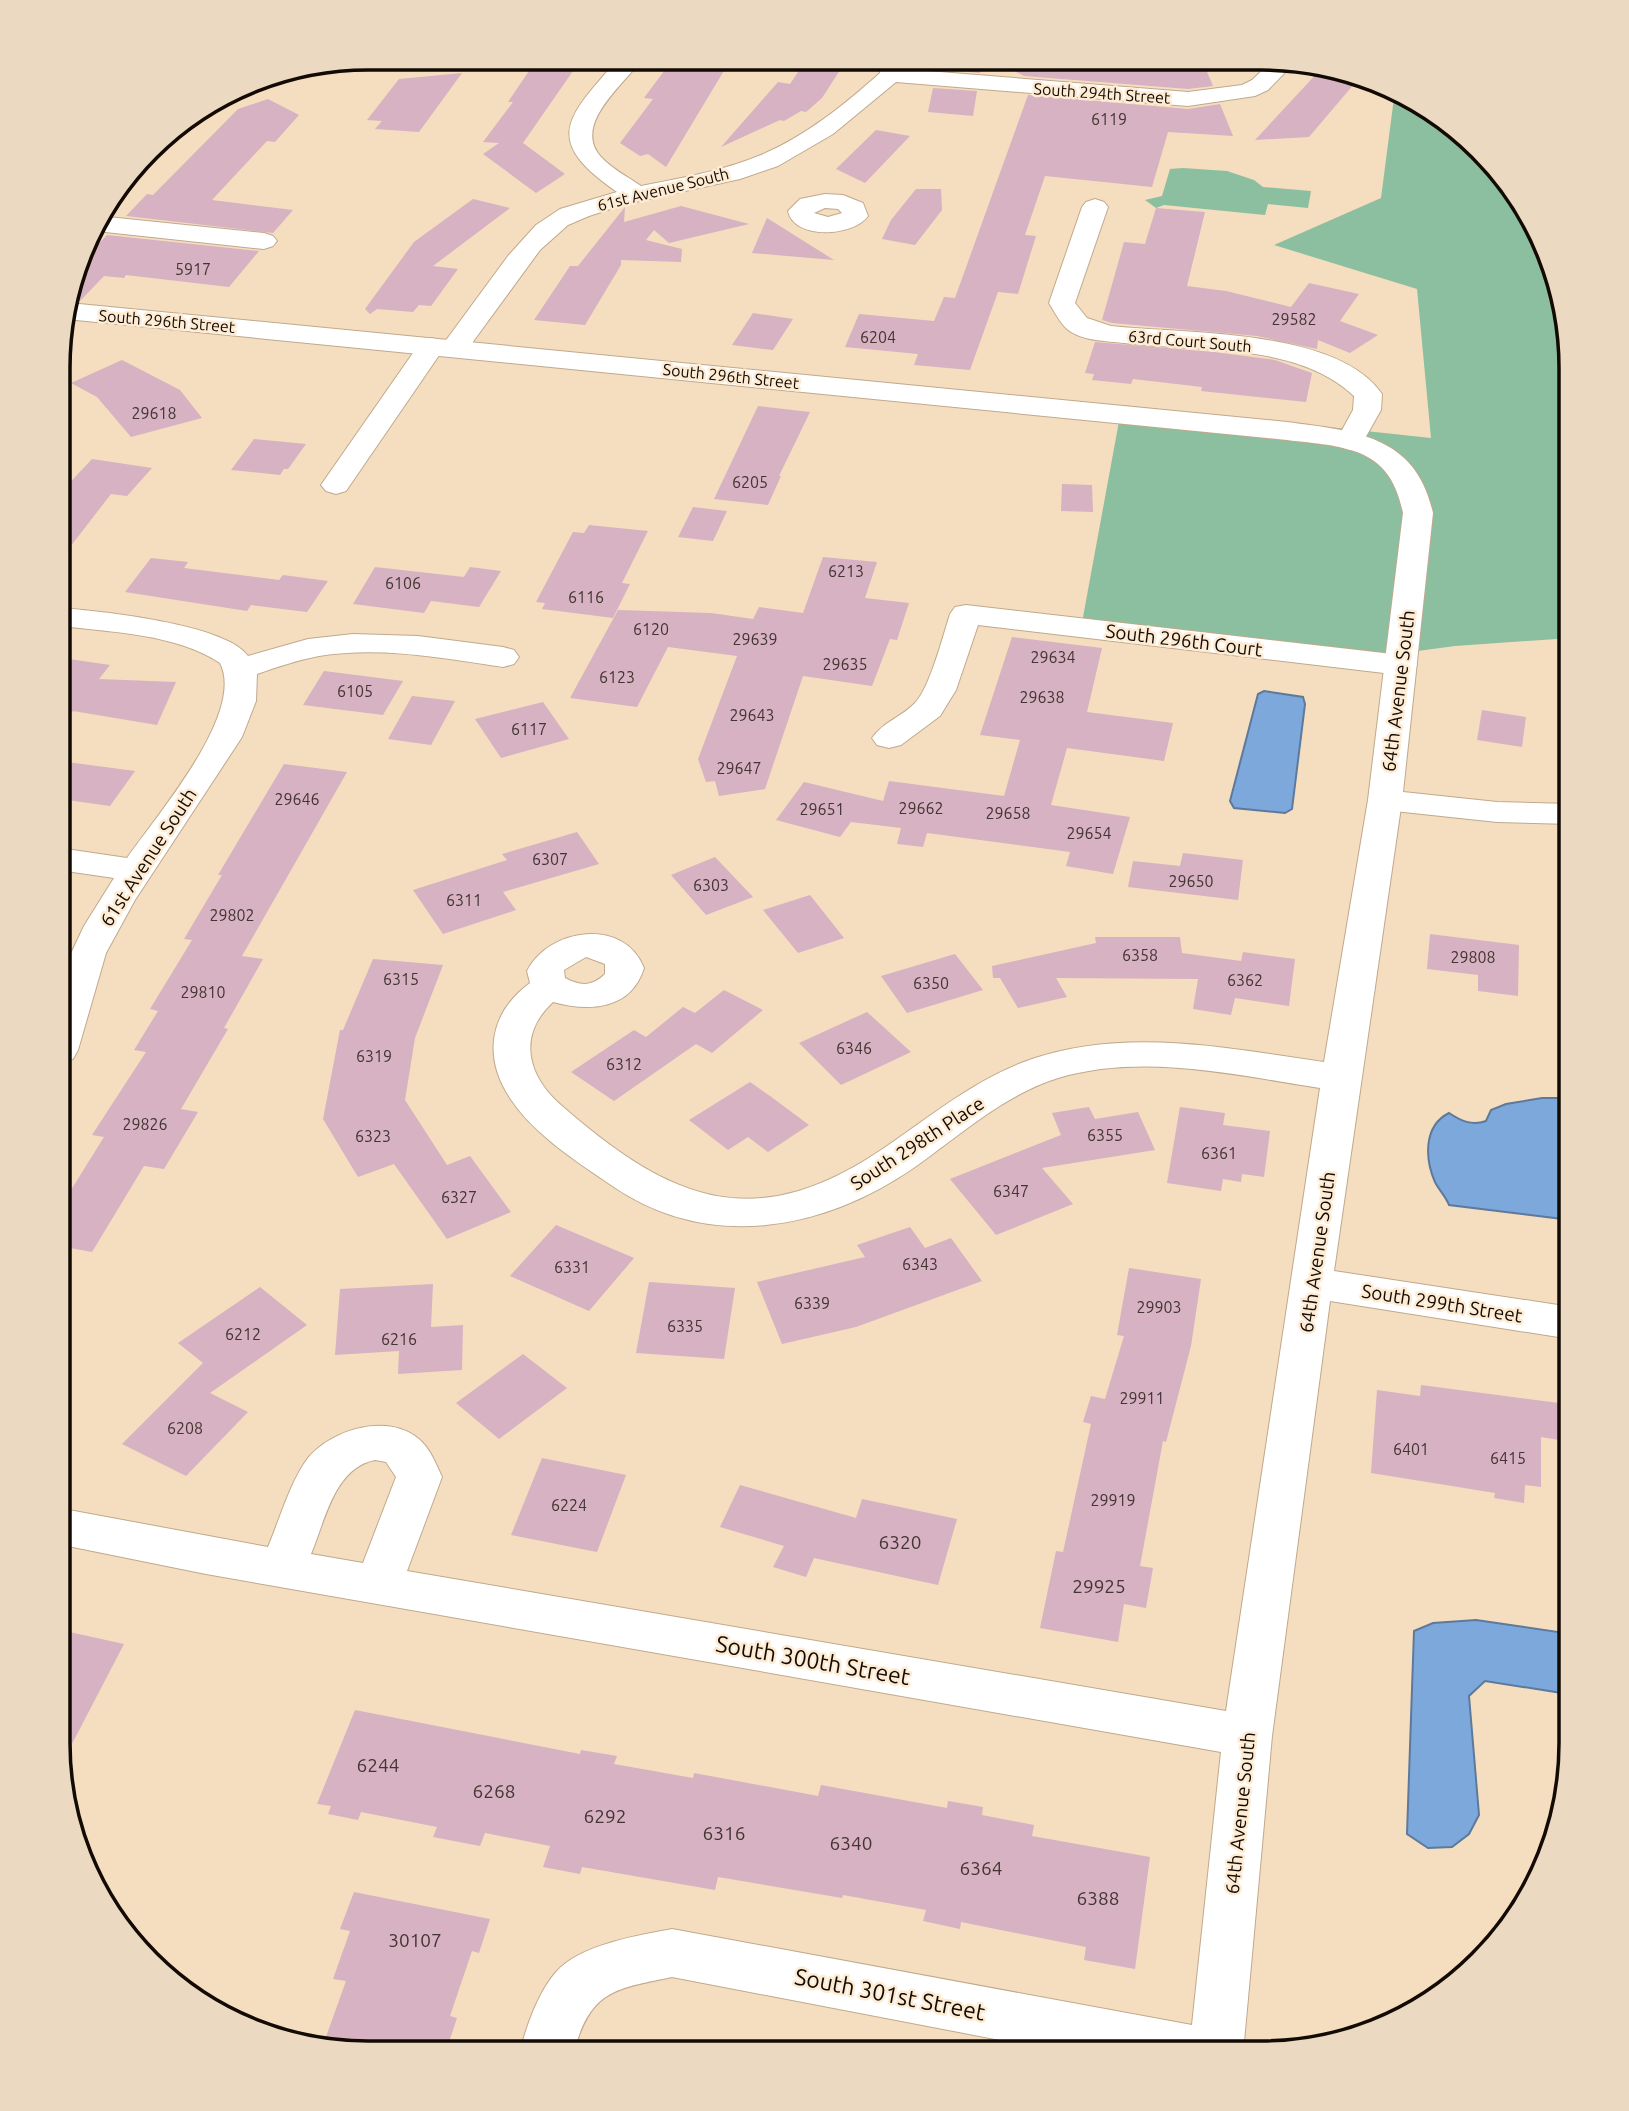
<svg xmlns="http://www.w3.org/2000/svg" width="1629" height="2111" font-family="Ubuntu,sans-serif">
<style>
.green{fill:#8cbf9f}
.water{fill:#7da8dc;stroke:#5d799b;stroke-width:2}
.building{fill:#d7b2c2}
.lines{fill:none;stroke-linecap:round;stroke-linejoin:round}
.minor-casing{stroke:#c0a98c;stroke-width:2}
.tertiary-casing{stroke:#c0a98c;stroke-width:2}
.minor{fill:#fff;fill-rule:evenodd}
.tertiary{fill:#fff;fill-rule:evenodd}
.labels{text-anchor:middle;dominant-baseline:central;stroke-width:5;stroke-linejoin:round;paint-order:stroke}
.far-street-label{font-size:16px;fill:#130b03;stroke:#feebd3}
.number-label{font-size:16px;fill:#443533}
.street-label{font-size:19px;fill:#130b03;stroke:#feebd3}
.near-number-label{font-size:19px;fill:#443533}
.near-street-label{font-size:23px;fill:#130b03;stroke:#feebd3}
.rim{fill:none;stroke:#130b03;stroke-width:3.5}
</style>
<rect width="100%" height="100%" fill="#f5ddbf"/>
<g class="green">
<path d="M1395 90 1450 122 1539 230 1571 367V638L1455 646 1403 653 1401 665 1081 628 1122 405 1431 438 1417 289 1274 245 1381 198Z"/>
<path d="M1183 168 1227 171 1254 180 1263 187 1311 191 1308 208 1268 204 1265 215 1164 205 1156 208 1145 200 1162 196 1170 169Z"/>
</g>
<g class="water">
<path d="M1264 691 1303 697 1305 704 1292 809 1285 813 1234 808 1230 801 1258 694Z"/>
<path d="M1542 1098H1571V1220L1449 1205C1446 1197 1439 1190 1435 1182 1425 1159 1423 1126 1449 1113 1461 1121 1472 1126 1486 1121L1491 1110 1506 1104Z"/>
<path d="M1476 1620 1565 1633 1562 1693 1485 1681 1469 1696 1479 1815 1469 1834 1452 1847 1428 1848 1407 1834 1414 1631 1433 1623Z"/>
</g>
<g class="building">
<path d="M541 58H582L523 143 565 174 536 193 483 154 499 143 483 142 513 102H508L533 65Z"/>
<path d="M673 59H731L666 167 648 154 640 156 620 143 653 99 644 98Z"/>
<path d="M938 59 982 60 980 73 936 69Z"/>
<path d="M806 60 844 64 822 98 806 112 801 111 784 121 780 120 721 147 778 82 790 84Z"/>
<path d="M993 60H1202L1213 86 1188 89 1024 76Z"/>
<path d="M1320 70 1360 77 1309 137 1255 140Z"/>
<path d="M462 73 419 132 375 129 382 121 367 120 399 79Z"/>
<path d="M933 88 977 91 973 116 928 112Z"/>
<path d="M1028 95 1188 109 1220 104 1233 136 1168 132 1152 187 1045 176 1025 235 1036 236 1018 294 998 292 970 370 914 365 918 354 845 347 859 314 934 321 944 297 955 298Z"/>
<path d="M268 99 299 115 275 142 267 141 212 200 293 210 273 233 126 216 147 194 153 195 238 109Z"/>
<path d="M876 130 910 136 865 183 836 169Z"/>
<path d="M916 189H941L942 210 915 245 882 239 891 220Z"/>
<path d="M473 199 510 208 433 266 458 269 431 306 419 305 413 312 377 309 370 314 365 309 414 242Z"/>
<path d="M681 206 749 224 669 243 654 230 646 240 682 249 681 262 621 260V265L585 325 534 320 570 266H578L625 207 624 222Z"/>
<path d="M1156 208 1205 212 1187 286 1226 291 1291 307 1309 283 1359 294 1340 321 1378 335 1350 353 1318 340 1317 349 1257 336 1112 323 1102 320 1124 242 1145 244Z"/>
<path d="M767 218 834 260 752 253Z"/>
<path d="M107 235 259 251 229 287 126 275 124 278 104 276 80 301 69 300 84 259Z"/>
<path d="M753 313 793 319 773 350 732 345Z"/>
<path d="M1095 342 1214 352 1275 360 1312 373 1306 402 1201 391 1202 387 1133 379 1131 384 1092 380 1094 374 1085 373Z"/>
<path d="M122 360 180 390 202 418 131 437 97 397 71 383Z"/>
<path d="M758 406 810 412 779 476H781L768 505 714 499Z"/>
<path d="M254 439 306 444 288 469H284L280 475 231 470Z"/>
<path d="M92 459 152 468 127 496 111 494 60 560V493Z"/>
<path d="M1062 484 1092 485 1093 512 1061 511Z"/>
<path d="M693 507 727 511 713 541 678 537Z"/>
<path d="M589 525 648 531 622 583 630 584 613 618 542 609 545 603 536 602 573 532 584 533Z"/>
<path d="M823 557 877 562 865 598 909 603 897 640 890 639 872 686 803 676 765 789 719 796 715 781 706 782 698 759 737 656 668 647 637 707 570 698 618 610 711 613 753 619 759 607 803 613Z"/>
<path d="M151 558 188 562 184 568 279 580 283 575 328 581 307 612 251 605 247 611 125 592Z"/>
<path d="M375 567 464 577 470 567 501 571 479 607 431 601 424 613 353 604Z"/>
<path d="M1012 637 1102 648 1087 712 1173 723 1164 761 1067 748 1051 805 1130 817 1113 874 1066 866 1070 852 927 833 923 847 897 844 901 828 851 822 840 837 776 820 804 782 883 801 889 781 1004 796 1020 740 980 735Z"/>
<path d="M69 659 110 665 99 679 176 682 157 725 73 711 60 727V669Z"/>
<path d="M324 671 403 681 383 715 303 705Z"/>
<path d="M412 696 455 701 431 745 388 739Z"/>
<path d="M543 702 569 739 501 758 475 719Z"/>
<path d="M1482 710 1526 717 1522 747 1477 740Z"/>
<path d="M67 762 135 771 110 806 60 799V773Z"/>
<path d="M284 764 347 772 242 956 263 959 224 1028 228 1029 181 1109 198 1112 164 1169 144 1166 92 1252 59 1246V1197L66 1198 104 1137 92 1135 146 1052 134 1050 158 1011 150 1009 192 940 184 939 222 875H218Z"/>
<path d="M577 832 599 864 503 892 516 910 443 934 413 890 507 860 502 854Z"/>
<path d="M1183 853 1243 860 1238 900 1128 887 1133 861 1180 866Z"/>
<path d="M715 857 753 897 706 915 671 875Z"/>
<path d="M810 895 844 938 798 953 763 910Z"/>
<path d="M1430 934 1519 945 1518 996 1478 991V975L1427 969Z"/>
<path d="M1095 937H1180L1182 953 1241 961 1243 952 1295 959 1289 1006 1235 998 1231 1015 1193 1009 1198 979 1056 978 1067 997 1018 1008 1000 978H993L992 966 1096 943Z"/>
<path d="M955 954 983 990 907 1013 881 976Z"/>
<path d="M373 959 443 965 415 1038 405 1100 447 1165 470 1156 511 1212 447 1239 394 1164 358 1177 323 1119 340 1030H343Z"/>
<path d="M724 990 763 1010 712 1053 696 1044 614 1101 571 1072 634 1030 646 1037 683 1007 695 1013Z"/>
<path d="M867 1012 911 1052 841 1085 799 1043Z"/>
<path d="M750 1082 770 1096 809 1125 768 1152 748 1137 728 1150 689 1120Z"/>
<path d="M1089 1107 1095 1119 1138 1112 1155 1150 1042 1168 1073 1204 996 1235 950 1179 1061 1135 1052 1113Z"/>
<path d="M1180 1107 1225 1113 1223 1125 1270 1131 1264 1177 1242 1174 1241 1182 1223 1179 1221 1191 1167 1183Z"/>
<path d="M556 1225 634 1258 589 1311 510 1276Z"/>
<path d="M910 1227 925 1248 951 1238 982 1281 856 1327 782 1344 757 1282 865 1257 857 1245Z"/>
<path d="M1129 1268 1201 1279 1191 1346 1166 1442 1163 1441 1140 1566 1153 1568 1146 1608 1124 1604 1118 1642 1040 1628 1056 1551 1063 1552 1091 1424 1083 1422 1091 1396 1105 1399 1124 1336 1117 1335Z"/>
<path d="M649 1282 735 1288 724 1359 636 1353Z"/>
<path d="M433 1284 431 1327 463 1325 462 1370 398 1374 399 1351 335 1355 340 1289Z"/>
<path d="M260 1287 307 1325 210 1393 248 1412 186 1476 122 1444 203 1363 178 1343Z"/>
<path d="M523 1354 567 1388 499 1439 456 1403Z"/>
<path d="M1421 1385 1559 1403V1440L1541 1437V1487L1525 1485 1524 1503 1494 1498 1495 1493 1371 1473 1377 1390 1420 1396Z"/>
<path d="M542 1458 626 1475 597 1552 511 1535Z"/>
<path d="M740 1485 856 1518 862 1499 957 1519 938 1585 814 1558 806 1577 773 1567 784 1546 720 1527Z"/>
<path d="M65 1631 124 1644 62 1763 58 1744V1646Z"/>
<path d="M355 1710 580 1754 581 1750 617 1756 614 1764 693 1778 694 1773 818 1796 821 1785 947 1808 948 1801 983 1807 982 1815 1034 1825 1032 1836 1150 1857 1135 1969 1084 1960 1086 1947 961 1922 960 1929 923 1921 926 1910 843 1895 842 1898 718 1877 715 1890 582 1867 580 1874 543 1867 550 1846 485 1833 480 1846 433 1837 437 1827 361 1812 358 1820 328 1814 331 1806 317 1804Z"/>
<path d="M354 1892 490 1919 479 1953 472 1951 450 2016 457 2018 446 2051H328L322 2048 346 1981 333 1979 350 1931 340 1929Z"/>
</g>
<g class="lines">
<defs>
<g id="minor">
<path d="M619 58 642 59C626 83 571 124 601 157 612 169 628 177 641 186 681 178 723 171 761 155 806 136 844 105 880 73V59H902V69L1188 92 1242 85 1252 80 1273 60H1297L1268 90 1255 96 1188 106 896 82 833 134 778 166 740 179 626 204 589 216 568 225 540 250 464 354 454 356 442 351 346 491 336 494 326 491 321 485 422 340 432 338 444 343 508 256 536 225 560 209 617 192C540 139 568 117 619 58Z"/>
<path d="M825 194 843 195 863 203 868 216C853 237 794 240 788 211L800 199ZM825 208 838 209 842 213 828 217 814 213Z"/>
<path d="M1095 199 1104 202 1108 207 1075 303 1087 318 1111 326C1184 334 1337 328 1382 394L1381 410 1360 447 1350 450 1340 447 1336 441 1353 410 1354 396C1297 342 1198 352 1124 343 1107 341 1081 341 1067 329 1060 323 1054 311 1049 303L1082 207 1086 202Z"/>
<path d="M98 216 264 233 273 236 277 241 273 246 264 249 96 231 93 230Z"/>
<path d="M966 605 1401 655 1412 658 1417 665 1412 672 1401 675 978 625 956 690 940 716 901 745 889 748 877 745 872 738C883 722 903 716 915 703 930 687 943 636 950 614L955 607Z"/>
<path d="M60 608C100 611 226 624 248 656L308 639 353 634 418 636 503 647 514 650 519 657 514 664 503 667C443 658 380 646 319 656 298 660 277 667 257 674L256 701 242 737 135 900 106 953 78 1050 73 1059 59 1063 60 977 84 926 114 878 59 870V848L127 858C156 816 246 713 220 663 176 634 112 632 60 626Z"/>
<path d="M1385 790 1397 793 1402 800 1334 1271 1571 1307V1339L1330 1301 1272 1736 1243 2053H1068L672 1977C615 1989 591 1990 574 2051H520C527 2025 538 1993 556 1972 579 1945 639 1935 672 1929L1192 2025 1221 1752 206 1574 58 1544V1508L268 1547C279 1521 291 1480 308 1458 332 1429 389 1412 420 1440 431 1450 436 1464 442 1477L407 1571 1226 1711 1320 1088C1235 1075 1143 1053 1058 1078 1004 1095 960 1135 915 1167 824 1230 710 1252 614 1187 579 1163 534 1135 510 1098 483 1057 489 1013 530 983L527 971C549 928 624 917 644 968 631 1010 589 1012 553 1002 516 1036 528 1077 562 1106 673 1203 757 1236 887 1146 934 1114 977 1078 1032 1059 1127 1027 1227 1048 1324 1062L1368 800 1373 793ZM586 957 605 964V974C592 987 580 986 565 978L564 970ZM375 1460 386 1462 396 1477 363 1563 311 1554C325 1521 334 1468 375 1460Z"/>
</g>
<path id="tertiary" d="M69 303 1287 422C1355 431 1416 435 1433 513L1403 792 1497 802 1571 804V824L1497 822 1385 810 1373 807 1368 800 1403 513C1390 446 1345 447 1287 440L66 319 63 318Z"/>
</defs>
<use href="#minor" class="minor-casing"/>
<use href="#tertiary" class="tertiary-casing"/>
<use href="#minor" class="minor"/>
<use href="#tertiary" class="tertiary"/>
</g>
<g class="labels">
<g class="far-street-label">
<text transform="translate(1102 93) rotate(4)">South 294th Street</text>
<text transform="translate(663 189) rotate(-14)">61st Avenue South</text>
<text transform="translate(167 321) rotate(5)">South 296th Street</text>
<text transform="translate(1190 341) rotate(5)">63rd Court South</text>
<text transform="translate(731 376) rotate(6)">South 296th Street</text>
</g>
<g class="number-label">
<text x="1109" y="119">6119</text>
<text x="193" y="269">5917</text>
<text x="1294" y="319">29582</text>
<text x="878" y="337">6204</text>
<text x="154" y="413">29618</text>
<text x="750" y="482">6205</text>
<text x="846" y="571">6213</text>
<text x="403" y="583">6106</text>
<text x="586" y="597">6116</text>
<text x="651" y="629">6120</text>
<text x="755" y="639">29639</text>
<text x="1053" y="657">29634</text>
<text x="845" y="664">29635</text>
<text x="617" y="677">6123</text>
<text x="355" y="691">6105</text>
<text x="1042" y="697">29638</text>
<text x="752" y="715">29643</text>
<text x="529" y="729">6117</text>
<text x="739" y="768">29647</text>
<text x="297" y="799">29646</text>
<text x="921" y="808">29662</text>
<text x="822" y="809">29651</text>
<text x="1008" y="813">29658</text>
<text x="1089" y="833">29654</text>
<text x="550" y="859">6307</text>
<text x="1191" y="881">29650</text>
<text x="711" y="885">6303</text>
<text x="464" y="900">6311</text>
<text x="232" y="915">29802</text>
<text x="1140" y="955">6358</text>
<text x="1473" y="957">29808</text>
<text x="401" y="979">6315</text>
<text x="1245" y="980">6362</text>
<text x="931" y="983">6350</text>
<text x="203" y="992">29810</text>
<text x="854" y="1048">6346</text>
<text x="374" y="1056">6319</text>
<text x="624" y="1064">6312</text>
<text x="145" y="1124">29826</text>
<text x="1105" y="1135">6355</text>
<text x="373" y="1136">6323</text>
<text x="1219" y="1153">6361</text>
<text x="1011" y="1191">6347</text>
<text x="459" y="1197">6327</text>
<text x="920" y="1264">6343</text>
<text x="572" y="1267">6331</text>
<text x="812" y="1303">6339</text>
<text x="1159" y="1307">29903</text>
<text x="685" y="1326">6335</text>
<text x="243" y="1334">6212</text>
<text x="399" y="1339">6216</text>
<text x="1142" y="1398">29911</text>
<text x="185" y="1428">6208</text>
<text x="1411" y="1449">6401</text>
<text x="1508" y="1458">6415</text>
<text x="1113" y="1500">29919</text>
<text x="569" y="1505">6224</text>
</g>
<g class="street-label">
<text transform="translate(1184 640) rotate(7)">South 296th Court</text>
<text transform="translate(1398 691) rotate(-83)">64th Avenue South</text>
<text transform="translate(148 857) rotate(-57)">61st Avenue South</text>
<text transform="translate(917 1143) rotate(-33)">South 298th Place</text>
<text transform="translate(1317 1252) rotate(-82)">64th Avenue South</text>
<text transform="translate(1442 1303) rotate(9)">South 299th Street</text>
<text transform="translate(1240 1813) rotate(-84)">64th Avenue South</text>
</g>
<g class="near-number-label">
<text x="900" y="1542">6320</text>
<text x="1099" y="1586">29925</text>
<text x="378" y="1765">6244</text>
<text x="494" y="1791">6268</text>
<text x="605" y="1816">6292</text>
<text x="724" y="1833">6316</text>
<text x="851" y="1843">6340</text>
<text x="981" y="1868">6364</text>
<text x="1098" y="1898">6388</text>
<text x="415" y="1940">30107</text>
</g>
<g class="near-street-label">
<text transform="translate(813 1660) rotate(10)">South 300th Street</text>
<text transform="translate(890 1994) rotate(11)">South 301st Street</text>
</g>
</g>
<path d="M0 0H1629V2111H0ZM368 70H1261A298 298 0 0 1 1559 368V1743A298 298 0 0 1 1261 2041H368A298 298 0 0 1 70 1743V368A298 298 0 0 1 368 70Z" fill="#ebd9c2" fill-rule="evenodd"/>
<path class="rim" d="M368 70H1261A298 298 0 0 1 1559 368V1743A298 298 0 0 1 1261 2041H368A298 298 0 0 1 70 1743V368A298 298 0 0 1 368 70Z"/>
</svg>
